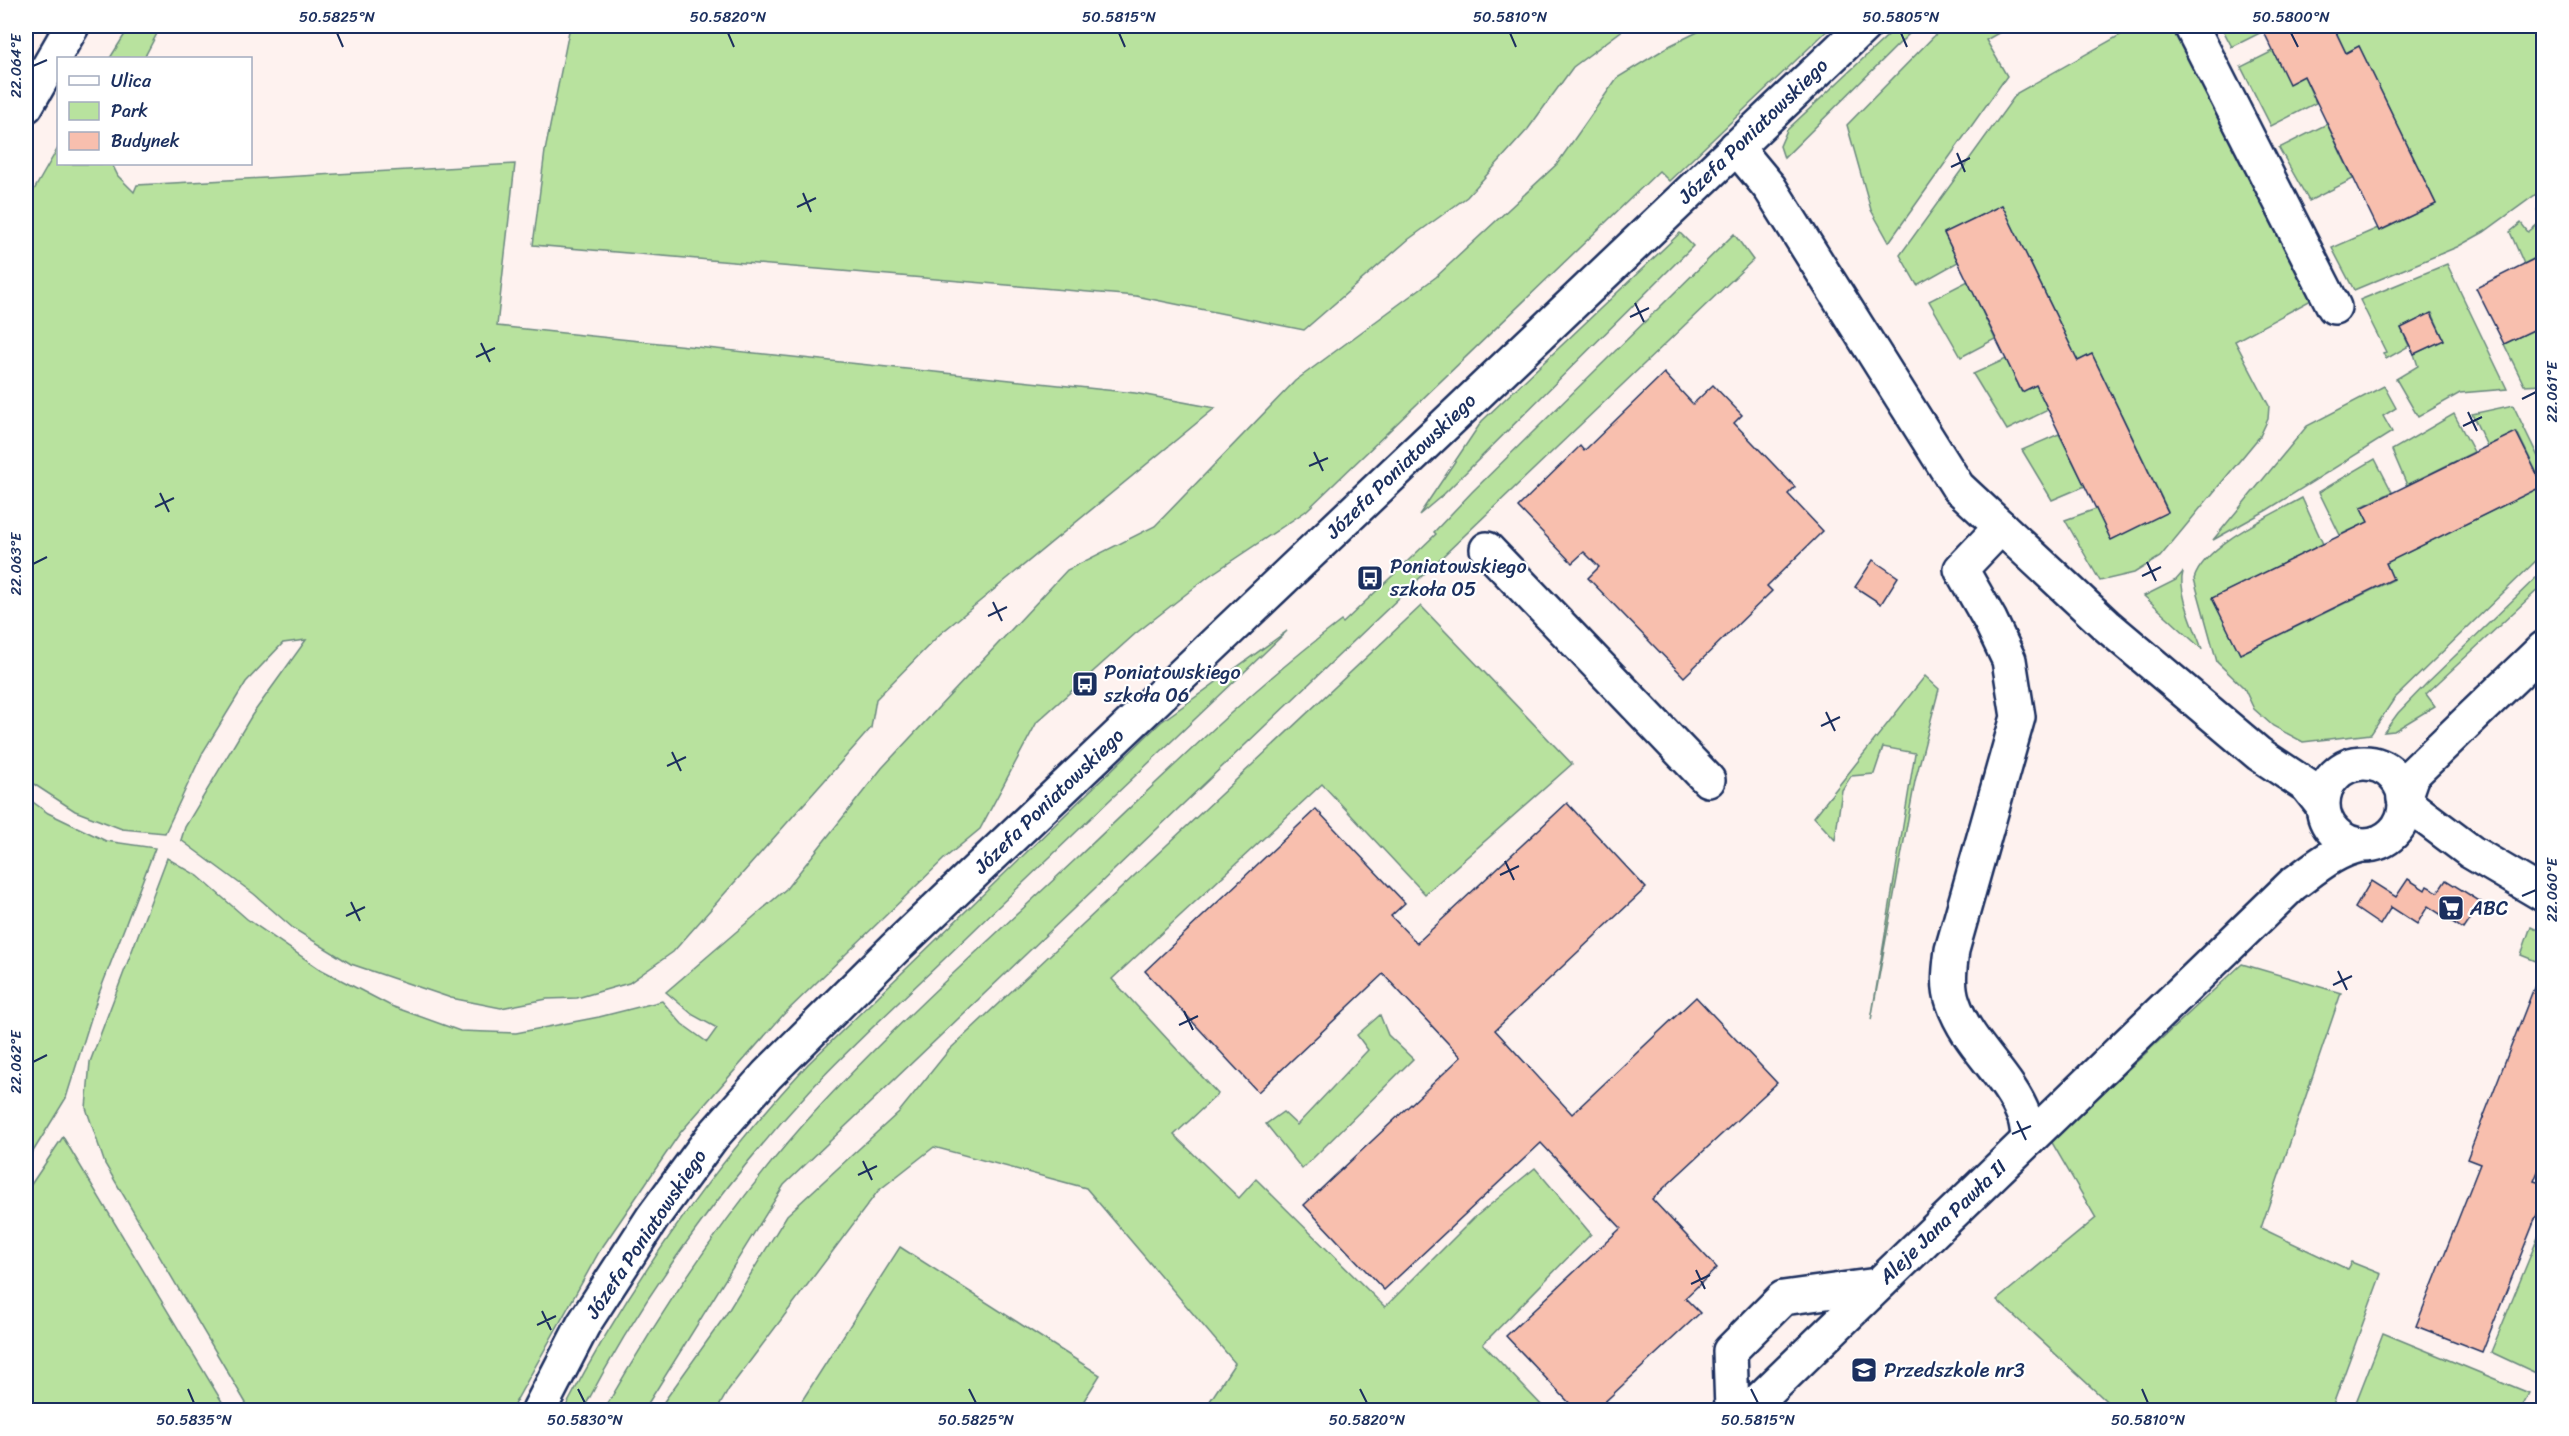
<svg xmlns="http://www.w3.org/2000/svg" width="2569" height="1436" font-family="Sriracha,sans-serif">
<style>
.green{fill:#b8e29e;stroke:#6a887e;stroke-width:1.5}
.building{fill:#f8bfae;stroke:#1b2f5e;stroke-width:1.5}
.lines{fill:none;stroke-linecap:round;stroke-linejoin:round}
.minor-casing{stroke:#1b2f5e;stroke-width:38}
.major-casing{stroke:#1b2f5e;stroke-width:38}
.minor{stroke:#fff;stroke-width:33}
.major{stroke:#fff;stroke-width:33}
.ticks{fill:none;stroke:#1b2f5e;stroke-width:2}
.labels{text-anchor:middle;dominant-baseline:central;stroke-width:4.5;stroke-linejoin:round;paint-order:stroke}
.street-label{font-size:20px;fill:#1b2f5e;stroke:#fff}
.poi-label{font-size:20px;fill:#1b2f5e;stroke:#fff;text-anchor:start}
.neatline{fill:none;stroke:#1b2f5e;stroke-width:2}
.ticks-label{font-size:15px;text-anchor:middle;fill:#1b2f5e}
</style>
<rect width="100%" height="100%" fill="#fef2ef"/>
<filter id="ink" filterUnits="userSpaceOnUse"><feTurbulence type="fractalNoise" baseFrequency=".0167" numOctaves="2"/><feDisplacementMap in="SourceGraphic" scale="12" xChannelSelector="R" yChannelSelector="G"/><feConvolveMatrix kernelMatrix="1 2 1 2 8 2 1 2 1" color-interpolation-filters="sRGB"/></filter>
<g filter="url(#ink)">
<g class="green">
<path d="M130 26H161L144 58H110Z"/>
<path d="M570 26H1628L1573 67 1528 129 1467 197 1409 239 1304 330 1136 296 533 245 545 151Z"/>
<path d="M1710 26H1832L1669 181 1659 171 1306 511 1209 576 1135 634 1037 722 980 829 945 858 783 1015 680 1133 599 1252 511 1410H250L105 1164 86 1108 90 1062 167 858 198 876 247 919 320 969 391 1006 460 1031 516 1033 599 1017 662 1001 682 1024 707 1042 717 1028 693 1015 666 992 786 889 882 768 1067 570 1155 526 1295 381 1436 277 1557 164 1617 78 1671 45Z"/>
<path d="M1898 26H1917L1784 158 1780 146 1787 130Z"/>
<path d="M1944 26H2011L1986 40 2007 76 1889 242 1871 210 1847 125Z"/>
<path d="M2130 26H2180L2315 298 2235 341 2269 406 2268 419 2260 436 2160 557 2134 573 2100 581 2065 520 2096 509 2111 539 2168 511 2092 354 2078 361 2002 205 1944 233 1958 262 1917 285 1900 255 2017 93 2131 29Z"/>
<path d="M2221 26H2261L2264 31 2232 47Z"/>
<path d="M2333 26H2543V189L2484 232 2457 247 2354 290 2332 248 2378 228 2380 231 2436 204 2359 46 2346 53Z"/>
<path d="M2273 51 2290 83 2304 76 2316 103 2271 126 2241 67Z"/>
<path d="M2327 124 2353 179 2309 201 2279 148Z"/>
<path d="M58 148V164H112L118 176 134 192 137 185 515 164 497 326 1135 393 1215 408 940 634 876 699 871 728 673 952 629 983 577 998 547 999 501 1008 451 998 351 964 294 929 254 894 181 840 185 827 252 715 306 640 283 643 246 682 203 752 165 833 122 829 75 811 26 779V204Z"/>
<path d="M2543 205V254L2524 264 2510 232 2521 223 2528 232 2543 220 2537 210Z"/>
<path d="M1680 233 1693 246 1444 494 1419 515 1482 421Z"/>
<path d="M1734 234 1753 260 784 1185 644 1410H604C666 1302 736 1197 822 1104 902 1018 991 939 1077 858 1163 777 1246 693 1341 621L1343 623 1436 534 1434 532 1472 492Z"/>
<path d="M2447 264 2507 389 2460 393 2418 417 2396 379 2418 366 2414 354 2444 340 2432 313 2401 328 2409 346 2386 359 2383 353 2386 352 2360 300Z"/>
<path d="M1968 281 1995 339 1961 357 1929 301Z"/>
<path d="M2543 325V384L2524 385 2504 344Z"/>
<path d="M2006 359 2021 391 2036 385 2048 410 2007 430 1973 374Z"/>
<path d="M2384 386 2396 408 2383 416 2392 432 2267 510 2213 540 2307 426Z"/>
<path d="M2513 405 2543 467V554L2394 699 2371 734 2303 742 2273 726 2254 709 2244 688 2217 662 2194 579C2204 545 2270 516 2302 498L2323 544 2213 598 2240 654 2393 580 2386 563 2543 486 2517 432 2487 446 2472 414Z"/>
<path d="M2454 414 2474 452 2407 485 2392 450Z"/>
<path d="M2059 434 2085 486 2052 500 2022 450Z"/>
<path d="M2375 459 2392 492 2361 507 2368 522 2340 535 2319 492Z"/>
<path d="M2543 571V585L2426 694 2435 706 2394 731 2384 732 2398 713 2427 683Z"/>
<path d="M2183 572C2177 591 2195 629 2202 649L2144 596 2176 580Z"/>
<path d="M1421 606 1572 764 1425 894 1322 784 1112 979 1218 1094 1174 1135 1239 1198 1256 1179 1385 1307 1474 1218 1535 1168 1591 1234 1483 1344 1546 1410H1204L1235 1363 1086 1188 934 1147 878 1191 729 1389 717 1410H658L725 1316 787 1215 899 1112 949 1050Z"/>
<path d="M1287 631C1181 733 1074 833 969 935 917 986 863 1034 813 1087 726 1181 642 1296 583 1410H564C631 1282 710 1170 808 1064L1161 722Z"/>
<path d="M1925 676 1939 689 1915 781 1871 1020 1915 753 1883 747 1874 774 1851 776 1842 790 1835 840 1814 817Z"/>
<path d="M26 797 48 813 106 841 155 848 98 996 66 1098 26 1163Z"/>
<path d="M2531 926 2543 932V964L2521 955Z"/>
<path d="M2242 964 2341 993 2261 1228 2347 1269 2351 1262 2381 1274 2331 1410H2116L1997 1300 2096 1218 2051 1141Z"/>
<path d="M1380 1015 1388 1035 1413 1059 1302 1169 1266 1124 1283 1112 1297 1125 1368 1050 1357 1035Z"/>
<path d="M63 1137 227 1410H26V1192Z"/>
<path d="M2543 1225 2544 1363 2538 1374 2491 1352Z"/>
<path d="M900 1247 1100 1375 1078 1410H796Z"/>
<path d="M2383 1333 2529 1393 2520 1410H2353Z"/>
</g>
<g class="building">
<path d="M2261 26H2333L2346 53 2359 46 2436 204 2379 231 2304 76 2289 84Z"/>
<path d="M2002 205 2078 361 2092 354 2168 512 2111 540 2036 385 2022 392 1944 233Z"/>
<path d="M2544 254V325L2504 344 2476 288Z"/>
<path d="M2431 313 2444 340 2414 354 2401 328Z"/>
<path d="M1664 373 1693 404 1713 385 1742 415 1734 423 1795 487 1788 494 1823 531 1767 586 1772 591 1684 677 1588 578 1599 567 1584 552 1572 563 1518 507 1580 446 1584 451Z"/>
<path d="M2516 432 2543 486 2386 563 2393 579 2240 654 2212 598 2368 522 2361 508Z"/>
<path d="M1873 560 1898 577 1881 604 1855 587Z"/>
<path d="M1567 803 1646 888 1495 1030 1572 1114 1696 997 1777 1083 1652 1199 1717 1268 1685 1298 1700 1313 1596 1410H1576L1506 1336 1621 1228 1541 1143 1384 1290 1304 1205 1461 1057 1383 974 1258 1092 1145 971 1316 809 1405 903 1391 916 1417 943Z"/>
<path d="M2408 879 2425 890 2427 886 2438 892 2446 880 2481 902 2463 929 2428 906 2417 924 2391 907 2380 925 2355 908 2371 881 2396 897Z"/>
<path d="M2539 975 2544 977V1157L2534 1181 2544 1184V1197L2482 1352 2416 1326 2480 1164 2467 1159Z"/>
</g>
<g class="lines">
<defs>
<g id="minor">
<path d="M2191 26 2334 307"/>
<path d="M1736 147 1770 188 1958 487 2106 625 2259 754 2307 786 2322 805"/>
<path d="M2001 527 1961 569 1990 620 2009 660 2018 717 1952 950C1950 967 1947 985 1953 1002 1967 1045 2008 1074 2024 1116 2027 1123 2027 1132 2029 1139"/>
<path d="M1487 549 1708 780"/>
<path d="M2544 648 2412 775 2404 798 2415 810 2471 852 2544 895"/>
<circle cx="2364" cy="804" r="41"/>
<path d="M539 1410 583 1325 653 1217 712 1137 767 1075 895 948 1864 26"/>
<path d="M1732 1410 1730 1351 1783 1298 1877 1285"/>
<path d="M1749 1410 2293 884C2314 869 2335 850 2361 845"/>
</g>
<path id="major" d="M26 106 72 26"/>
</defs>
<use href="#minor" class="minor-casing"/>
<use href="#major" class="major-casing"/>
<use href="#minor" class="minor"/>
<use href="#major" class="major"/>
</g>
</g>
<path class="ticks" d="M337 33 343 47M728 33 734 47M1119 33 1125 47M1510 33 1516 47M1901 33 1907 47M2291 33 2298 47M33 66 47 60M1957 153 1965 172M1951 167 1970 158M803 193 811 212M797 207 816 198M1635 303 1644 322M1630 317 1649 308M481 343 490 362M476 357 495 348M2522 399 2536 392M2468 412 2477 431M2463 426 2482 417M1314 452 1323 471M1309 466 1328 458M160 493 169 512M155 507 174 498M2147 562 2156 581M33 564 47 557M2142 576 2161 567M993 602 1002 621M988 616 1007 607M1826 712 1835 731M1821 726 1840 717M672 752 681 771M667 766 686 757M1505 861 1514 880M1500 875 1519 866M2522 896 2536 890M351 902 360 921M346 916 365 907M2338 971 2347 990M2333 985 2352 976M1184 1011 1193 1030M1179 1025 1198 1016M33 1062 47 1055M2017 1121 2026 1140M2012 1134 2031 1126M863 1161 872 1180M858 1175 877 1166M1696 1270 1705 1289M1691 1284 1710 1275M542 1311 551 1330M537 1325 556 1316M188 1389 194 1403M578 1389 585 1403M969 1389 976 1403M1360 1389 1367 1403M1751 1389 1758 1403M2142 1389 2148 1403"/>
<defs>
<symbol id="bus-square" viewBox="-11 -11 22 22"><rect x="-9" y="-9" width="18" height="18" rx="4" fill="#1b2f5e" stroke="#fff"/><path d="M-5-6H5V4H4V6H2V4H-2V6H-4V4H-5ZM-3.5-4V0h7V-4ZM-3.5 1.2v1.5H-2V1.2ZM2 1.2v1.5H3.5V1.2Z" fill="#fff"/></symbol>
<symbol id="supermarket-square" viewBox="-11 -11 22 22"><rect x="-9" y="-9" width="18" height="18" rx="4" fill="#1b2f5e" stroke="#fff"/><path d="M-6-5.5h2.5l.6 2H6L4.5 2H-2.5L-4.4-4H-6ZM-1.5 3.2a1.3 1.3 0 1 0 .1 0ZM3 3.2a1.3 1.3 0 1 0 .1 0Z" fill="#fff"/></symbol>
<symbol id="school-square" viewBox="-11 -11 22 22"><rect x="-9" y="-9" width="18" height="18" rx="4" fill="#1b2f5e" stroke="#fff"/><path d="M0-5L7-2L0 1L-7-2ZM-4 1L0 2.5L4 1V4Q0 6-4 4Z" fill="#fff"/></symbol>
</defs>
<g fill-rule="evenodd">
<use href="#bus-square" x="1355" y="563" width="30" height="30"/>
<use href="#bus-square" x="1070" y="669" width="30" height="30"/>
<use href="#supermarket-square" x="2436" y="893" width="30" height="30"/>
<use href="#school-square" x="1849" y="1355" width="30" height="30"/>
</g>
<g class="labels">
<g class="street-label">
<text transform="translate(1753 131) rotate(-44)">Józefa Poniatowskiego</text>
<text transform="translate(1401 466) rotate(-44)">Józefa Poniatowskiego</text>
<text transform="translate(1049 801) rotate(-44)">Józefa Poniatowskiego</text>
<text transform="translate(1943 1222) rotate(-44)">Aleje Jana Pawła II</text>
<text transform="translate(646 1234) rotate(-56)">Józefa Poniatowskiego</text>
</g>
<g class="poi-label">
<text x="1390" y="566">Poniatowskiego<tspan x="1390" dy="23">szkoła 05</tspan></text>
<text x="1104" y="672">Poniatowskiego<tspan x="1104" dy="23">szkoła 06</tspan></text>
<text x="2470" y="908">ABC</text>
<text x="1884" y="1370">Przedszkole nr3</text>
</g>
</g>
<rect width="2569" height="1436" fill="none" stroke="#fff" stroke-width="66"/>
<rect x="57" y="57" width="195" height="108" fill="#ffffff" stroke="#a4acbf" stroke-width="1.5"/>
<rect x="69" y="76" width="30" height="9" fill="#ffffff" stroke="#a4acbf" stroke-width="1.5"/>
<text x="111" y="87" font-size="18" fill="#1b2f5e">Ulica</text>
<rect x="69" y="102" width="30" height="18" fill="#b8e29e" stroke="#a4acbf" stroke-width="1.5"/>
<text x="111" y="117" font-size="18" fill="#1b2f5e">Park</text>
<rect x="69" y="132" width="30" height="18" fill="#f8bfae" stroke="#a4acbf" stroke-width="1.5"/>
<text x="111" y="147" font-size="18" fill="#1b2f5e">Budynek</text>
<rect x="33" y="33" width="2503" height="1370" class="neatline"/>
<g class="ticks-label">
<text x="337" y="22">50.5825°N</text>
<text x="728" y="22">50.5820°N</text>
<text x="1119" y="22">50.5815°N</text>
<text x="1510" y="22">50.5810°N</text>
<text x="1901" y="22">50.5805°N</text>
<text x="2291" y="22">50.5800°N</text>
<text transform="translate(16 66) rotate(-90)" y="5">22.064°E</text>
<text transform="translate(2552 392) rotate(-90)" y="5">22.061°E</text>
<text transform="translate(16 564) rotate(-90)" y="5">22.063°E</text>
<text transform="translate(2552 890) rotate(-90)" y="5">22.060°E</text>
<text transform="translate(16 1062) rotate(-90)" y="5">22.062°E</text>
<text x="194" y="1425">50.5835°N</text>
<text x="585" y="1425">50.5830°N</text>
<text x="976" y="1425">50.5825°N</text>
<text x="1367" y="1425">50.5820°N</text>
<text x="1758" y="1425">50.5815°N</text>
<text x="2148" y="1425">50.5810°N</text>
</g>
</svg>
